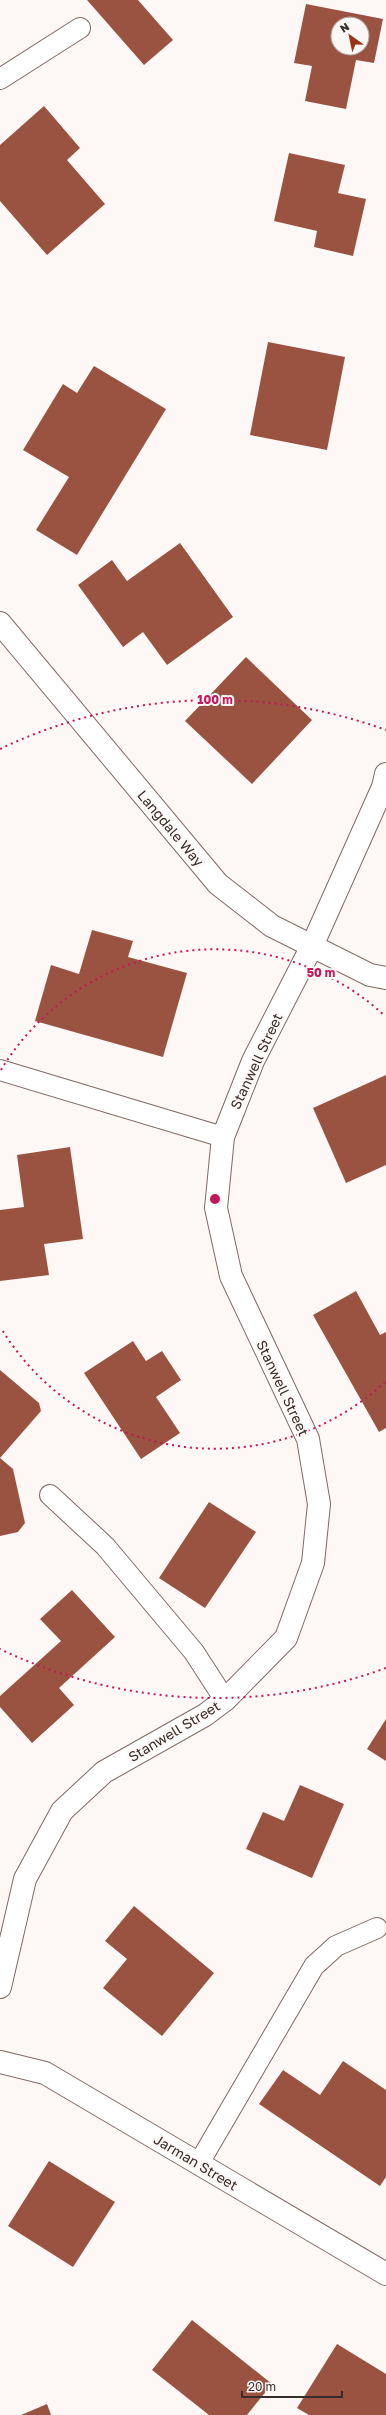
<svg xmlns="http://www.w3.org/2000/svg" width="386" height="2415" font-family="'Golos Text',sans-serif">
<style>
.building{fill:#9a5341;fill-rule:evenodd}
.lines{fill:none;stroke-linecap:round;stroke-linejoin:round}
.lane-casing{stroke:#816a64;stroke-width:22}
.street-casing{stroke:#816a64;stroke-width:24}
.lane{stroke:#fff;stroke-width:20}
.street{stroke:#fff;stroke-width:22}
.ring{fill:none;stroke:#c2185b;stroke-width:2;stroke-dasharray:2 4}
.labels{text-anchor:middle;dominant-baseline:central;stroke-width:4;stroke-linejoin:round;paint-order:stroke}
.street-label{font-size:14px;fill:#372d2a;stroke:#fdf7f6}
.centre{fill:#c2185b;stroke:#fdf7f6;stroke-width:2}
.ring-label{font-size:12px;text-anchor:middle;font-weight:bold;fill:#c2185b;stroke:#fdf7f6;stroke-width:4;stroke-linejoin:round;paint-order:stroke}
</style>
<rect width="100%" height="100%" fill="#fdf7f6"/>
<g class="building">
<path d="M87 0H138L173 40 144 65Z"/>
<path d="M306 4 383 19 374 63 356 60 346 109 305 101 312 66 294 63ZM338 24H362V48H338Z"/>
<path d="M44 106 80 148 67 160 105 204 47 255 0 201V145Z"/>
<path d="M289 153 345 165 338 193 366 199 353 256 314 247 317 231 274 221Z"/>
<path d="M268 342 345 357 327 450 250 435Z"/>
<path d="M94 366 166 409 77 555 36 530 69 477 23 450 63 384 77 393Z"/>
<path d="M180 543 233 617 167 665 143 632 123 647 78 585 112 560 127 581Z"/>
<path d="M246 657 312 720 252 784 185 721Z"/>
<path d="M92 930 133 941 128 957 187 973 163 1057 35 1021 51 965 79 974Z"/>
<path d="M386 1075V1165L346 1183 313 1108Z"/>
<path d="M70 1147 83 1239 44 1244 49 1275 0 1281V1210L24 1207 17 1155Z"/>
<path d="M356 1291 380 1335 386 1332V1428L379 1432 313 1315Z"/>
<path d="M133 1341 146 1361 162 1351 181 1380 156 1397 180 1433 141 1459 84 1373Z"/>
<path d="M0 1370 39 1403 41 1411 0 1458Z"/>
<path d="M0 1458 13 1469 25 1523 18 1532 0 1536Z"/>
<path d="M209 1502 256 1532 205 1608 159 1578Z"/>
<path d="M72 1590 115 1637 59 1688 74 1705 32 1743 0 1707V1696L61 1641 40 1619Z"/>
<path d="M386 1719V1761L367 1749Z"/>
<path d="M300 1785 344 1804 312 1878 246 1849 263 1812 284 1821Z"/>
<path d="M134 1906 214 1973 162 2036 103 1988 127 1959 105 1941Z"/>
<path d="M343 2061 386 2090V2177L380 2186 259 2104 283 2070 320 2095Z"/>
<path d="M49 2161 115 2202 73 2267 8 2226Z"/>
<path d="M192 2320 272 2384 247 2415H209L152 2370Z"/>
<path d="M337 2344 386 2374V2415H309L297 2408Z"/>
<path d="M47 2404 51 2415H21Z"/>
</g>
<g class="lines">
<defs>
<g id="lane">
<path d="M0 79 80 28"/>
<path d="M0 1070 223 1137"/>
<path d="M50 1495 105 1546 194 1652 225 1700"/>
<path d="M199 2163 314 1966 336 1946 377 1928"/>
</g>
<g id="street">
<path d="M0 623 218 884 272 926 370 975 386 978"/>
<path d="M0 1987 25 1879 62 1811 104 1772 205 1715 225 1700 286 1638 313 1563 319 1504 308 1439 231 1276 216 1208 223 1137 253 1061 312 946 383 787 386 774"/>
<path d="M0 2062 45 2073 386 2274"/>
</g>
</defs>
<use href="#lane" class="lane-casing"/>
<use href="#street" class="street-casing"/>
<use href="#lane" class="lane"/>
<use href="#street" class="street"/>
</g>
<g class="ring">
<path d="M385 1382A250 250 0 0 1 1 1328M1 1070A250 250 0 0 1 385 1016"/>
<path d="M386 1668A499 499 0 0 1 0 1649M0 749A499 499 0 0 1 386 730"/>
</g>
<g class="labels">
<g class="street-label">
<text transform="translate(171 828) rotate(50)">Langdale Way</text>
<text transform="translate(256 1061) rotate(-65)">Stanwell Street</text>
<text transform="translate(283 1388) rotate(65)">Stanwell Street</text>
<text transform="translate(174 1731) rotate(-31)">Stanwell Street</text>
<text transform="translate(196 2162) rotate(31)">Jarman Street</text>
</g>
</g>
<circle cx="215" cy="1199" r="6" class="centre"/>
<g class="ring-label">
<text x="215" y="704">100 m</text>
<text x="321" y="977">50 m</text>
</g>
<g transform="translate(350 36) rotate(327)"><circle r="19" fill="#fdf7f6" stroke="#aea6a4"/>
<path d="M0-3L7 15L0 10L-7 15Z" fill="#9b3316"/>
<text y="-6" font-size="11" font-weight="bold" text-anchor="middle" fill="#372d2a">N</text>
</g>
<path d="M242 2391v6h100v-6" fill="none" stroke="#372d2a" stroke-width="2"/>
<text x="248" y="2391" font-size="12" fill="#372d2a" stroke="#fdf7f6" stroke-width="3" paint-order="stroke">20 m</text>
</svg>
